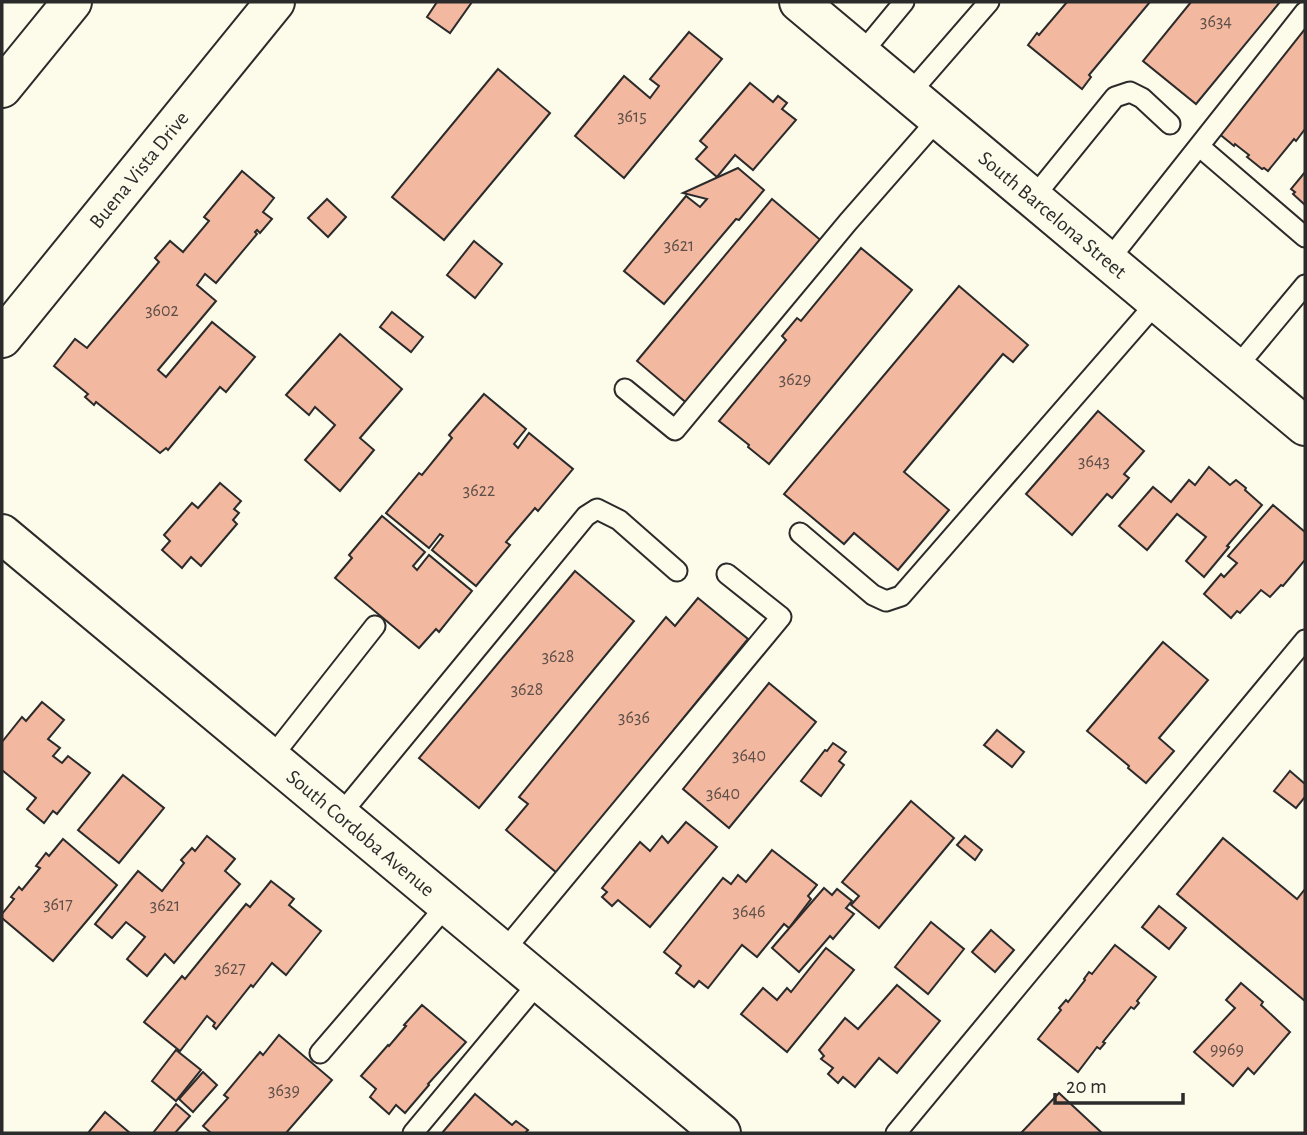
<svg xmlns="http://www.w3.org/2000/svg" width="1307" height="1135" font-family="'Alegreya Sans',sans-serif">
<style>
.building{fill:#f2b8a0;stroke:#2b2b2b;stroke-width:2}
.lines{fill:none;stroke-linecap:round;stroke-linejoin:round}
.lane-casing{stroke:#2b2b2b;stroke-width:23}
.street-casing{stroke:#2b2b2b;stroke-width:42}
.secondary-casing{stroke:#2b2b2b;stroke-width:42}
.highway-casing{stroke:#2b2b2b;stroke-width:42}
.lane{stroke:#fdfbea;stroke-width:19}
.street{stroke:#fdfbea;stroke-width:38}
.secondary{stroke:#fdfbea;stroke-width:38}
.highway{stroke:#fdfbea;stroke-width:38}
.labels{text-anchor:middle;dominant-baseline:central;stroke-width:5;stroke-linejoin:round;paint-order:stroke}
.number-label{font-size:18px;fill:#5d4e48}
.street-label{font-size:21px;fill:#2b2b2b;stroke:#fdfbea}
</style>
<rect width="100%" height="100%" fill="#fdfbea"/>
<g class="building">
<path d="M437 2H472L450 33 427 17Z"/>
<path d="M1067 2H1150L1089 75 1091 77 1082 89 1028 45 1037 33 1039 35Z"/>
<path d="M1191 2H1280L1196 104 1143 61Z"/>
<path d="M1305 18V129L1296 141 1294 139 1268 171 1264 168 1262 169 1247 157 1249 155 1235 144 1234 146 1217 132Z"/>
<path d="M689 32 722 59 624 178 575 136 624 76 650 98 659 86 650 79Z"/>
<path d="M498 69 550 113 444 240 392 197Z"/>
<path d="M750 83 773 102 778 96 787 103 782 109 796 120 753 170 735 155 717 177 696 159 707 147 700 141Z"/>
<path d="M738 168 764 190 739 220 736 219 664 304 624 271 686 196 700 207 707 199 683 193Z"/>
<path d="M242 171 274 198 263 212 272 219 260 233 257 230 255 232 257 234 216 283 205 274 197 285 216 301 158 370 166 377 212 322 255 357 226 392 220 387 168 450 166 448 160 453 96 402 94 405 85 397 88 394 54 366 75 339 87 348 159 262 155 258 170 241 183 252 209 221 204 217Z"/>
<path d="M1305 172V205L1293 194 1295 192 1291 189Z"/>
<path d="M327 199 346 217 328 237 308 218Z"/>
<path d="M772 199 824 243 689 405 637 361Z"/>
<path d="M474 241 502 264 475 298 447 275Z"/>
<path d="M861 248 912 290 769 464 748 447 749 445 719 421 786 340 782 336 797 318 801 321Z"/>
<path d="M959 286 1028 345 1013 362 1003 354 904 472 949 510 898 570 854 533 844 544 784 494Z"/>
<path d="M392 312 423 337 411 352 380 327Z"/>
<path d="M340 334 402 389 360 438 374 450 340 491 305 460 335 425 315 407 309 415 286 395Z"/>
<path d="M484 394 526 429 514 444 518 448 529 433 573 469 538 511 535 508 506 542 510 545 476 586 432 550 443 536 440 534 429 548 386 513 419 473 422 475 452 438 449 435Z"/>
<path d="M1098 411 1144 451 1124 474 1129 478 1112 498 1107 494 1072 535 1026 494Z"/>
<path d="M1209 467 1230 485 1236 480 1246 488 1245 490 1262 505 1227 546 1229 547 1204 577 1186 561 1206 537 1177 514 1147 550 1119 526 1153 487 1171 502 1189 480 1195 485Z"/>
<path d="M220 483 241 501 234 509 239 513 233 520 237 524 201 566 191 557 182 568 162 550 170 541 164 535 192 503 198 508Z"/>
<path d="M1273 505 1305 532V560L1283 586 1281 585 1270 597 1261 590 1240 613 1237 611 1231 618 1204 594 1221 574 1224 577 1237 563 1228 556Z"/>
<path d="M382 516 425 552 413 566 417 570 429 555 472 591 439 632 436 629 419 648 335 578 352 558 349 555Z"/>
<path d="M575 571 634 621 479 808 419 758Z"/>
<path d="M698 598 748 639 557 873 506 830 528 804 519 797 666 617 675 626Z"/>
<path d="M1163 642 1208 680 1159 738 1174 751 1146 783 1128 768 1129 766 1087 731Z"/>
<path d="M769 683 816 722 729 828 683 789Z"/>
<path d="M42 702 64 720 48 739 60 748 53 756 62 763 68 756 90 773 57 814 53 811 44 823 27 809 36 798 2 770V742L22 717 26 721Z"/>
<path d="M997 730 1024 752 1012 767 984 745Z"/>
<path d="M833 743 846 752 839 761 844 765 821 796 801 781 825 750 827 751Z"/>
<path d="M1290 771 1305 784V797L1296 808 1274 791Z"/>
<path d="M123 775 164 808 119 863 78 830Z"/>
<path d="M911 801 954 838 879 928 851 905 859 896 842 882Z"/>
<path d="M686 822 717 847 650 927 618 900 612 906 602 897 607 892 602 888 640 842 650 851 662 836 668 843Z"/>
<path d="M207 836 235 859 225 871 240 884 174 963 165 954 147 976 127 959 145 937 126 922 112 938 95 924 138 871 162 891 184 863 181 860 192 848 195 851Z"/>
<path d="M965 836 982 850 975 860 957 845Z"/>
<path d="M1223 838 1297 899 1305 889V1001L1177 894Z"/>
<path d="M63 839 117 885 53 961 2 918V914L14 899 11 897 19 887 22 890 40 868 36 866 46 853 49 856Z"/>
<path d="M772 850 817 885 808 896 811 899 789 928 784 924 757 957 742 945 708 988 699 981 694 987 676 973 681 966 664 952 723 878 731 884 738 875 746 882Z"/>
<path d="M271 881 294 899 289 905 321 931 286 975 272 963 253 987 251 985 216 1029 213 1026 215 1023 207 1016 180 1051 144 1022 182 976 185 979 246 904 250 907Z"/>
<path d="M824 888 832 895 837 889 852 901 846 908 854 914 833 939 830 936 799 972 772 948Z"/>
<path d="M1159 906 1186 928 1169 949 1142 927Z"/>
<path d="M931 922 964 949 928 994 895 967Z"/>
<path d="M991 930 1014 950 995 972 972 952Z"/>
<path d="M1115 945 1156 977 1137 1001 1139 1003 1134 1009 1131 1007 1103 1042 1105 1043 1100 1049 1097 1047 1078 1072 1038 1039 1061 1010 1059 1008 1066 1000 1068 1002 1085 980 1084 979 1089 972 1092 974Z"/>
<path d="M826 948 854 970 787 1052 741 1014 763 988 777 1000 787 988 791 992Z"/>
<path d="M1241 983 1263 1002 1261 1005 1290 1032 1254 1074 1248 1068 1233 1086 1194 1052 1235 1008 1226 1000Z"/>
<path d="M897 985 940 1021 897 1073 879 1058 855 1087 843 1077 838 1083 828 1074 833 1068 821 1059 824 1056 819 1050 845 1018 858 1029Z"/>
<path d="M422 1005 466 1042 428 1084 429 1085 405 1113 396 1105 389 1114 370 1097 376 1089 361 1076 388 1045 389 1046 406 1026 404 1025Z"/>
<path d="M279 1035 332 1080 286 1133H211L203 1126 228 1098 224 1095 260 1052 263 1055Z"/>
<path d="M176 1050 201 1070 176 1101 152 1081Z"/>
<path d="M203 1072 217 1085 193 1112 179 1099Z"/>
<path d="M1059 1093 1102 1133H1021Z"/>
<path d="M475 1094 512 1125 516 1121 528 1130 525 1133H442Z"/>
<path d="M176 1104 190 1116 175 1133H153Z"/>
<path d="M105 1112 130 1133H88Z"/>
</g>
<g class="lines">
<defs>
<g id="lane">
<path d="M861 54 904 2"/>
<path d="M909 94 989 2"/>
<path d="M1200 147 1305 237"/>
<path d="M1033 198 1115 97 1130 92 1142 98 1170 124"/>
<path d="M1108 261 1305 12"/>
<path d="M1236 368 1305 285"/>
<path d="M625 389 675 430 848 222 939 118"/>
<path d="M800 533 873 595 886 601 901 596 1157 302"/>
<path d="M271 758 375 626"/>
<path d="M340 815 586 516 597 509 619 520 677 571"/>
<path d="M503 952 781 617 727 574"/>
<path d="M320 1053 447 905"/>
<path d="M413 1133 539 982"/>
<path d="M896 1133 1305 640"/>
</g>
<g id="street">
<path id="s1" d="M2 338 275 2"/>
<path id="s2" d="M2 534 721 1133"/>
</g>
<g id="secondary">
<path id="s3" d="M799 2 1305 426"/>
</g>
<path id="highway" d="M2 88 72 2"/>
</defs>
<use href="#lane" class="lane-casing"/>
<use href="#street" class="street-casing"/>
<use href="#secondary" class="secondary-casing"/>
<use href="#highway" class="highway-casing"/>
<use href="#lane" class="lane"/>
<use href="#street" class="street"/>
<use href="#secondary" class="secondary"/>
<use href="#highway" class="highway"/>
</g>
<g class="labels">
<g class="number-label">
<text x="1216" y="22">3634</text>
<text x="632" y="117">3615</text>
<text x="679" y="246">3621</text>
<text x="162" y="311">3602</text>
<text x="795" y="380">3629</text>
<text x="1094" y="462">3643</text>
<text x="479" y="491">3622</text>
<text x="558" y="657">3628</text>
<text x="527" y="690">3628</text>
<text x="634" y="718">3636</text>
<text x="749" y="756">3640</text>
<text x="723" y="794">3640</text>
<text x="58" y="905">3617</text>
<text x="165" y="906">3621</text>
<text x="749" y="912">3646</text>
<text x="230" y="969">3627</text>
<text x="1227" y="1050">9969</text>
<text x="284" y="1091">3639</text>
</g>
<g class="street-label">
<text stroke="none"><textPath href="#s1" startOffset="217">Buena Vista Drive</textPath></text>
<text stroke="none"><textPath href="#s3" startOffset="331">South Barcelona Street</textPath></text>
<text stroke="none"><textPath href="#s2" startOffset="467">South Cordoba Avenue</textPath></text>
</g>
</g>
<rect width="1307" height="1135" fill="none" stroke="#2b2b2b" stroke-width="7"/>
<path d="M1055 1093v10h128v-10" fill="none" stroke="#2b2b2b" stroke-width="3.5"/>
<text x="1066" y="1093" font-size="21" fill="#2b2b2b" stroke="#fdfbea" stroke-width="5" paint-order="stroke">20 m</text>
</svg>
